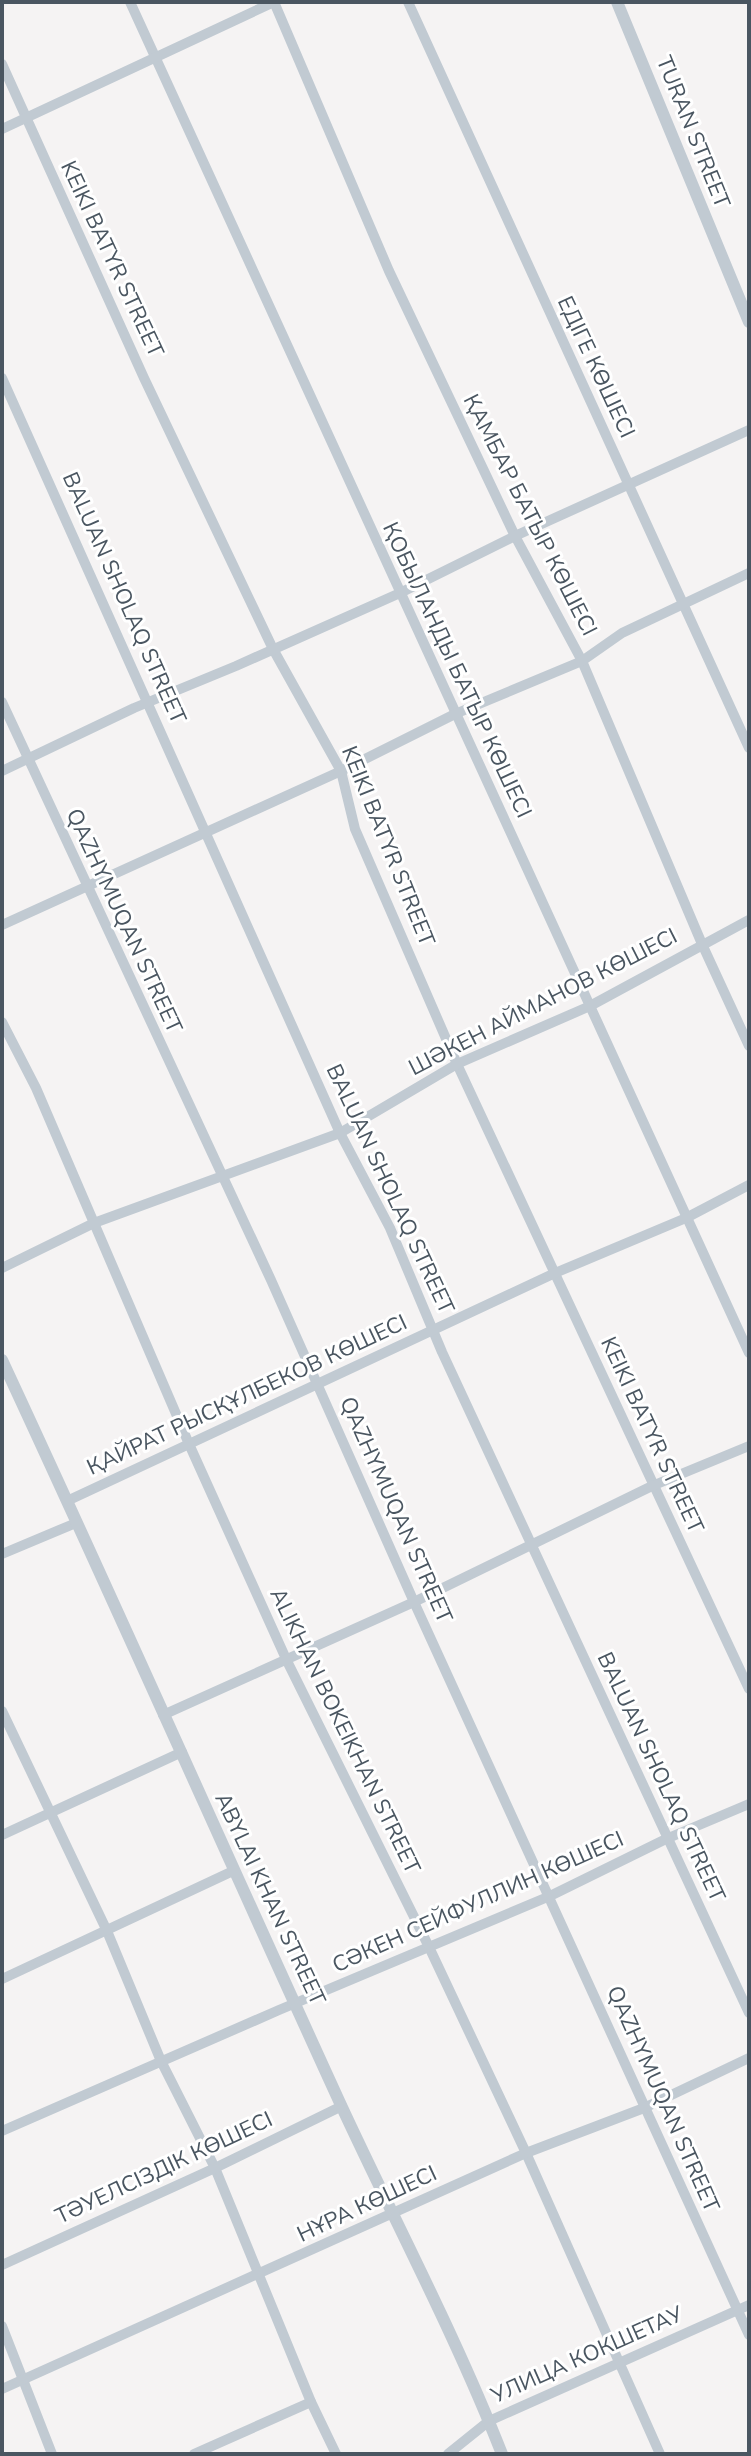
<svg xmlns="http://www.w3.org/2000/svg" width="751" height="2456" font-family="'Nunito Sans',sans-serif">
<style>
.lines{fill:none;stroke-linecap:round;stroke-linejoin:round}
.minor{stroke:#c1cad2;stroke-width:10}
.tertiary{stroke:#c1cad2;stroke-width:12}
.labels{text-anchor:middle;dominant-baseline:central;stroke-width:6;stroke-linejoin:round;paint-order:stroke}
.street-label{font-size:22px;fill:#4a5661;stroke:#fff}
</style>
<rect width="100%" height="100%" fill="#f5f3f3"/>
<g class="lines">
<g class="minor">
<path d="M130 2 749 1353"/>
<path d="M274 2 389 271 515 536 582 661 702 944 749 1046"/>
<path d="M408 2 749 748"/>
<path d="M2 64 144 378 273 649 341 771 355 829 457 1064 749 1689"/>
<path d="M2 129 274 2"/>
<path d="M2 378 340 1133 390 1228 442 1352 749 2013"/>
<path d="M2 702 271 1280 414 1602 749 2335"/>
<path d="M2 771 134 708 236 666 400 593 515 536 749 430"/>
<path d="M2 925 341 771 455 714 582 661 622 633 749 573"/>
<path d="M2 1022 36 1088 189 1444 287 1661 429 1947 526 2153 660 2454"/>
<path d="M2 1268 94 1223 340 1133 457 1064 590 1006 749 920"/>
<path d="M67 1501 555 1273 686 1218 749 1185"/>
<path d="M2 1554 76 1523"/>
<path d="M2 1711 107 1931 161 2061 215 2168 311 2402 336 2454"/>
<path d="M163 1715 414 1602 652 1486 749 1446"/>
<path d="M2 1835 182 1752"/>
<path d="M2 1979 233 1871"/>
<path d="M2 2131 279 2010 550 1896 666 1839 749 1804"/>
<path d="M2 2265 215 2168 342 2106"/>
<path d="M2 2326 52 2454"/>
<path d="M2 2389 526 2153 644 2108 749 2058"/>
<path d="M194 2454 311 2402"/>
<path d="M448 2454 489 2421 749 2305"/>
</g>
<g class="tertiary">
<path d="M617 2 749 322"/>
<path d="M2 1360C117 1607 227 1856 340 2103 394 2220 455 2334 502 2454"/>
</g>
</g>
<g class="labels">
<g class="street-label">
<text transform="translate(693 132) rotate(68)">TURAN STREET</text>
<text transform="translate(112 259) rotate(65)">KEIKI BATYR STREET</text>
<text transform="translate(596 367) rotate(65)">ЕДІГЕ КӨШЕСІ</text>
<text transform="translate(530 515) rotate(63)">ҚАМБАР БАТЫР КӨШЕСІ</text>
<text transform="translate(124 598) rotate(66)">BALUAN SHOLAQ STREET</text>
<text transform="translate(457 670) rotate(65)">ҚОБЫЛАНДЫ БАТЫР КӨШЕСІ</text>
<text transform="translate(388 846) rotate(68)">KEIKI BATYR STREET</text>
<text transform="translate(124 921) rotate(65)">QAZHYMUQAN STREET</text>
<text transform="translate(543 1002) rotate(-27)">ШӘКЕН АЙМАНОВ КӨШЕСІ</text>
<text transform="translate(390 1189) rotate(65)">BALUAN SHOLAQ STREET</text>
<text transform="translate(247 1395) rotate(-25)">ҚАЙРАТ РЫСҚҰЛБЕКОВ КӨШЕСІ</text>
<text transform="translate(652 1435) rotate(65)">KEIKI BATYR STREET</text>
<text transform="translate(396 1510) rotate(66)">QAZHYMUQAN STREET</text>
<text transform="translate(345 1731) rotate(64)">ALIKHAN BOKEIKHAN STREET</text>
<text transform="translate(661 1777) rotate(65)">BALUAN SHOLAQ STREET</text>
<text transform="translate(270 1899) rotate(65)">ABYLAI KHAN STREET</text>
<text transform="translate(478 1902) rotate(-24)">СӘКЕН СЕЙФУЛЛИН КӨШЕСІ</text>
<text transform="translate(663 2099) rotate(66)">QAZHYMUQAN STREET</text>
<text transform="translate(164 2168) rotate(-25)">ТӘУЕЛСІЗДІК КӨШЕСІ</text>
<text transform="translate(367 2204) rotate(-25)">НҰРА КӨШЕСІ</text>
<text transform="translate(587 2355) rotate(-24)">УЛИЦА КОКШЕТАУ</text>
</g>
</g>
<rect width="751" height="2456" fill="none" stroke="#4a5661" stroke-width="8"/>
</svg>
